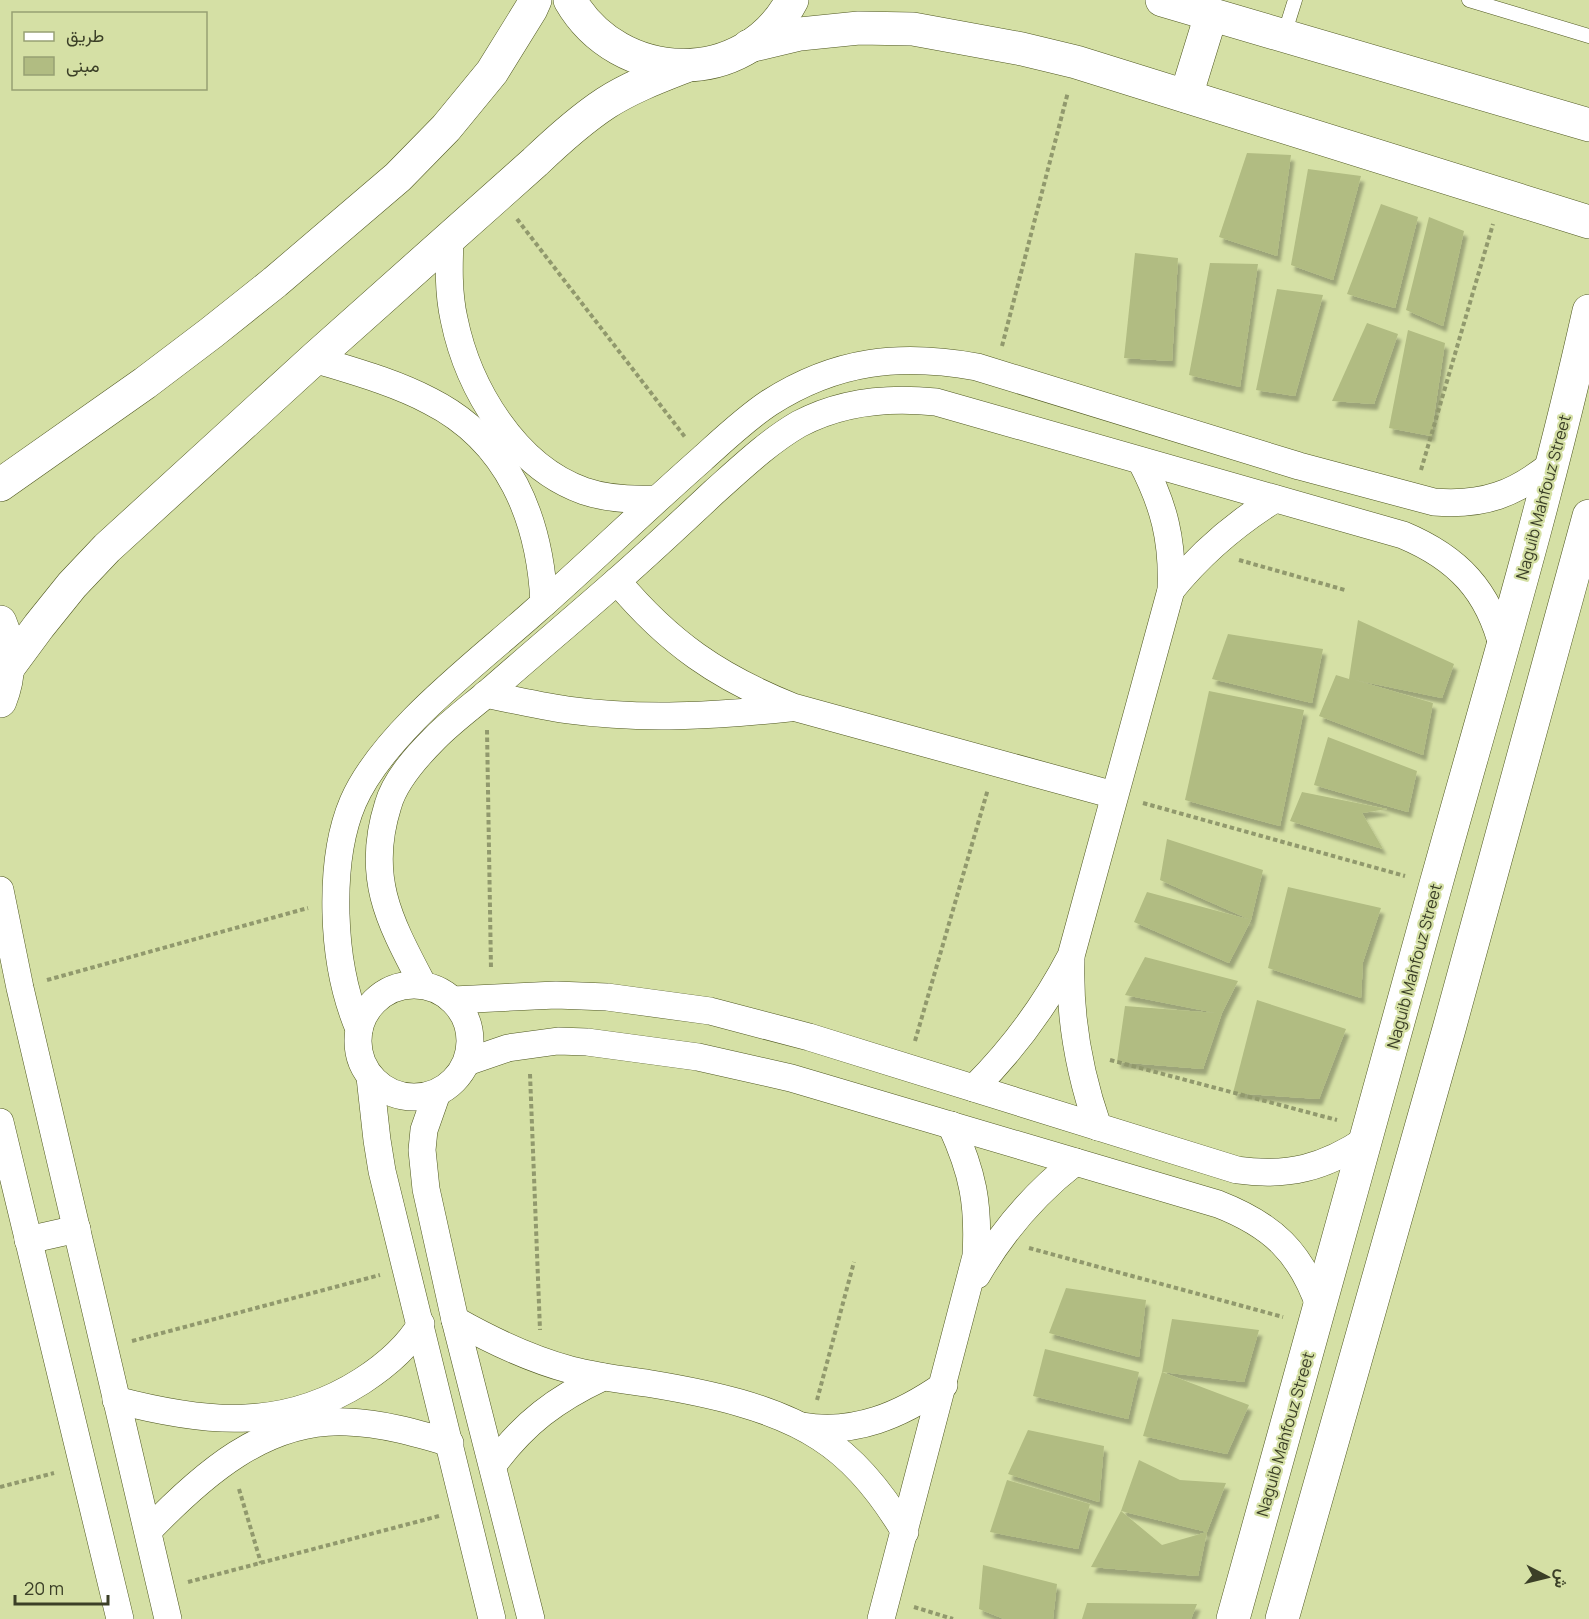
<svg xmlns="http://www.w3.org/2000/svg" width="1589" height="1619" font-family="Manrope,Vazirmatn,sans-serif">
<style>
.building{fill:#b1bc82;filter:url(#shadow)}
.lines{fill:none;stroke-linecap:round;stroke-linejoin:round}
.lane-casing{stroke:#4f5720;stroke-width:15}
.street-casing{stroke:#4f5720;stroke-width:28}
.secondary-casing{stroke:#4f5720;stroke-width:34}
.path{stroke:#91996d;stroke-width:4;stroke-dasharray:4.5 3;stroke-linecap:butt}
.lane{stroke:#fff;stroke-width:14}
.street{stroke:#fff;stroke-width:27}
.secondary{stroke:#fff;stroke-width:33}
.labels{text-anchor:middle;dominant-baseline:central;stroke-width:4.5;stroke-linejoin:round;paint-order:stroke}
.street-label{font-size:16px;fill:#3b3f27;stroke:#d5e0a5}
</style>
<defs>
<filter id="shadow"><feDropShadow dx="3.5" dy="6" stdDeviation="1.5" flood-color="#0004"/></filter>
</defs>
<rect width="100%" height="100%" fill="#d5e0a5"/>
<g class="building">
<path d="M1247 153 1291 155 1277 256 1219 237Z"/>
<path d="M1308 169 1361 176 1333 280 1291 265Z"/>
<path d="M1381 204 1418 217 1395 308 1347 294Z"/>
<path d="M1429 217 1464 231 1443 326 1406 310Z"/>
<path d="M1135 253 1178 258 1172 361 1124 358Z"/>
<path d="M1210 263 1258 264 1240 387 1189 375Z"/>
<path d="M1277 289 1323 295 1295 396 1256 390Z"/>
<path d="M1367 323 1398 334 1374 404 1332 401Z"/>
<path d="M1408 330 1445 343 1431 436 1389 428Z"/>
<path d="M1358 620 1454 664 1442 698 1355 680 1433 703 1423 755 1319 716 1336 675 1349 679Z"/>
<path d="M1228 634 1323 649 1312 703 1212 679Z"/>
<path d="M1209 691 1304 710 1280 826 1185 800Z"/>
<path d="M1328 737 1417 771 1408 812 1314 785Z"/>
<path d="M1302 792 1387 809 1362 813 1383 849 1290 821Z"/>
<path d="M1167 839 1263 870 1251 920 1229 963 1134 922 1147 892 1251 920 1160 880Z"/>
<path d="M1288 887 1381 908 1363 962 1361 998 1268 968Z"/>
<path d="M1145 957 1238 981 1222 1013 1203 1069 1117 1062 1125 1006 1216 1013 1125 995Z"/>
<path d="M1257 1000 1346 1029 1319 1099 1233 1093Z"/>
<path d="M1066 1288 1146 1300 1139 1357 1049 1333Z"/>
<path d="M1172 1319 1259 1330 1244 1382 1162 1372 1249 1405 1227 1454 1143 1436 1162 1372Z"/>
<path d="M1045 1349 1139 1372 1128 1419 1033 1396Z"/>
<path d="M1028 1430 1104 1446 1099 1502 1008 1474Z"/>
<path d="M1139 1460 1180 1480 1226 1483 1207 1532 1198 1576 1091 1567 1121 1511 1162 1545 1207 1532 1121 1511Z"/>
<path d="M1007 1480 1090 1504 1078 1549 990 1532Z"/>
<path d="M983 1565 1057 1584 1053 1619H1004L979 1609Z"/>
<path d="M1087 1603 1197 1604 1191 1619H1082Z"/>
</g>
<g class="lines">
<defs>
<g id="lane">
<path d="M1469 0 1589 36"/>
<path d="M1284 35 1295 0"/>
</g>
<g id="street">
<path d="M450 238C449 265 448 292 454 319 468 388 515 467 584 491 607 499 631 500 656 499"/>
<path d="M314 359C353 371 394 382 430 401 509 441 540 519 544 603"/>
<path d="M617 581C669 643 718 677 793 707L1114 795"/>
<path d="M1171 590C1201 553 1235 524 1275 499"/>
<path d="M486 694C513 700 540 706 568 710 641 720 715 716 789 708"/>
<path d="M0 890 20 988 168 1619"/>
<path d="M1071 960C1069 1018 1079 1072 1098 1127"/>
<circle cx="414" cy="1041" r="56"/>
<path d="M423 985C390 922 365 878 388 805 395 780 417 756 435 738 452 721 471 707 490 691 532 654 575 618 617 581 650 552 682 522 714 492 741 468 768 442 799 424 842 401 889 397 936 402L1403 535C1458 558 1489 591 1503 649"/>
<path d="M453 1000 556 995 607 997 710 1011 809 1037 1237 1170C1288 1177 1324 1168 1367 1139"/>
<path d="M359 1029C343 991 337 955 336 914 335 877 338 837 353 802 383 733 477 663 534 612 591 562 645 509 702 459 723 440 745 419 769 403 836 360 900 353 977 367L1299 466 1434 502C1483 506 1516 494 1553 463"/>
<path d="M467 1062 508 1048 558 1041 587 1042 698 1057 791 1078 1218 1204C1272 1225 1301 1252 1320 1308"/>
<path d="M370 1077 377 1140 382 1171 492 1619"/>
<path d="M974 1088C1014 1048 1045 1006 1071 956L1171 590C1173 540 1164 505 1141 461"/>
<path d="M437 1093 424 1130 422 1150 426 1189 455 1320 531 1619"/>
<path d="M0 1122 120 1619"/>
<path d="M28 1240 77 1229"/>
<path d="M977 1275C1003 1230 1034 1194 1075 1162"/>
<path d="M455 1320C492 1341 530 1359 571 1370 598 1377 625 1380 652 1384 706 1393 775 1407 821 1438 857 1461 883 1495 905 1532"/>
<path d="M116 1400C204 1423 282 1432 362 1381 385 1366 407 1348 421 1324"/>
<path d="M802 1426C855 1435 901 1415 944 1385"/>
<path d="M493 1465C524 1423 556 1399 603 1377"/>
<path d="M148 1531C201 1476 265 1418 347 1422 382 1423 416 1433 450 1443"/>
<path d="M881 1619 976 1256C979 1204 973 1173 951 1125"/>
</g>
<g id="secondary">
<path d="M570 0C619 85 745 89 792 0"/>
<path d="M1162 0 1589 125"/>
<path d="M749 46 800 34 859 28 913 29 1022 49 1076 62 1589 222"/>
<path d="M1186 96 1211 15"/>
<path d="M0 485 145 383 211 333 275 282 398 177 446 128 492 72 531 9 535 0"/>
<path d="M0 622C11 647 10 676 0 701"/>
<path d="M8 668 39 626 72 585 107 548 314 359 535 162C557 141 580 120 606 103 631 87 658 77 686 66"/>
<path d="M1233 1619C1302 1374 1368 1129 1436 884 1489 693 1546 504 1589 311"/>
<path d="M1282 1619 1449 1029 1589 516"/>
</g>
</defs>
<use href="#lane" class="lane-casing"/>
<use href="#street" class="street-casing"/>
<use href="#secondary" class="secondary-casing"/>
<g class="path">
<path d="M517 219 685 437"/>
<path d="M1002 346 1068 92"/>
<path d="M1421 470 1493 224"/>
<path d="M1239 560 1345 590"/>
<path d="M487 730 491 969"/>
<path d="M1143 803 1405 876"/>
<path d="M47 980 308 908"/>
<path d="M915 1041 988 789"/>
<path d="M1110 1060 1337 1120"/>
<path d="M530 1074 540 1330"/>
<path d="M1029 1248 1283 1317"/>
<path d="M132 1341 380 1275"/>
<path d="M817 1400 854 1262"/>
<path d="M0 1487 54 1473"/>
<path d="M239 1489 261 1563"/>
<path d="M188 1582 439 1516"/>
<path d="M914 1607 953 1619"/>
</g>
<use href="#lane" class="lane"/>
<use href="#street" class="street"/>
<use href="#secondary" class="secondary"/>
</g>
<g class="labels">
<g class="street-label">
<text transform="translate(1543 497) rotate(-75)">Naguib Mahfouz Street</text>
<text transform="translate(1414 966) rotate(-75)">Naguib Mahfouz Street</text>
<text transform="translate(1285 1434) rotate(-74)">Naguib Mahfouz Street</text>
</g>
</g>
<rect x="12" y="12" width="195" height="78" fill="#d5e0a5" stroke="#97a073" stroke-width="1.5"/>
<rect x="24" y="32" width="30" height="9" fill="#ffffff" stroke="#97a073" stroke-width="1.5"/>
<text x="66" y="42" font-size="18" fill="#3b3f27">طريق</text>
<rect x="24" y="57" width="30" height="18" fill="#b1bc82" stroke="#97a073" stroke-width="1.5"/>
<text x="66" y="72" font-size="18" fill="#3b3f27">مبنى</text>
<g transform="translate(1547 1577) rotate(97)" stroke="#d5e0a5" stroke-width="4.5" paint-order="stroke">
<path d="M0-4.5L10 22L0 15L-10 22Z" fill="#3b3f27"/>
<text y="-9" font-size="16" font-weight="bold" text-anchor="middle" fill="#3b3f27">ش</text>
</g>
<path d="M15 1595v9h93v-9" fill="none" stroke="#3b3f27" stroke-width="3"/>
<text x="24" y="1595" font-size="18" fill="#3b3f27" stroke="#d5e0a5" stroke-width="4.5" paint-order="stroke">20 m</text>
</svg>
